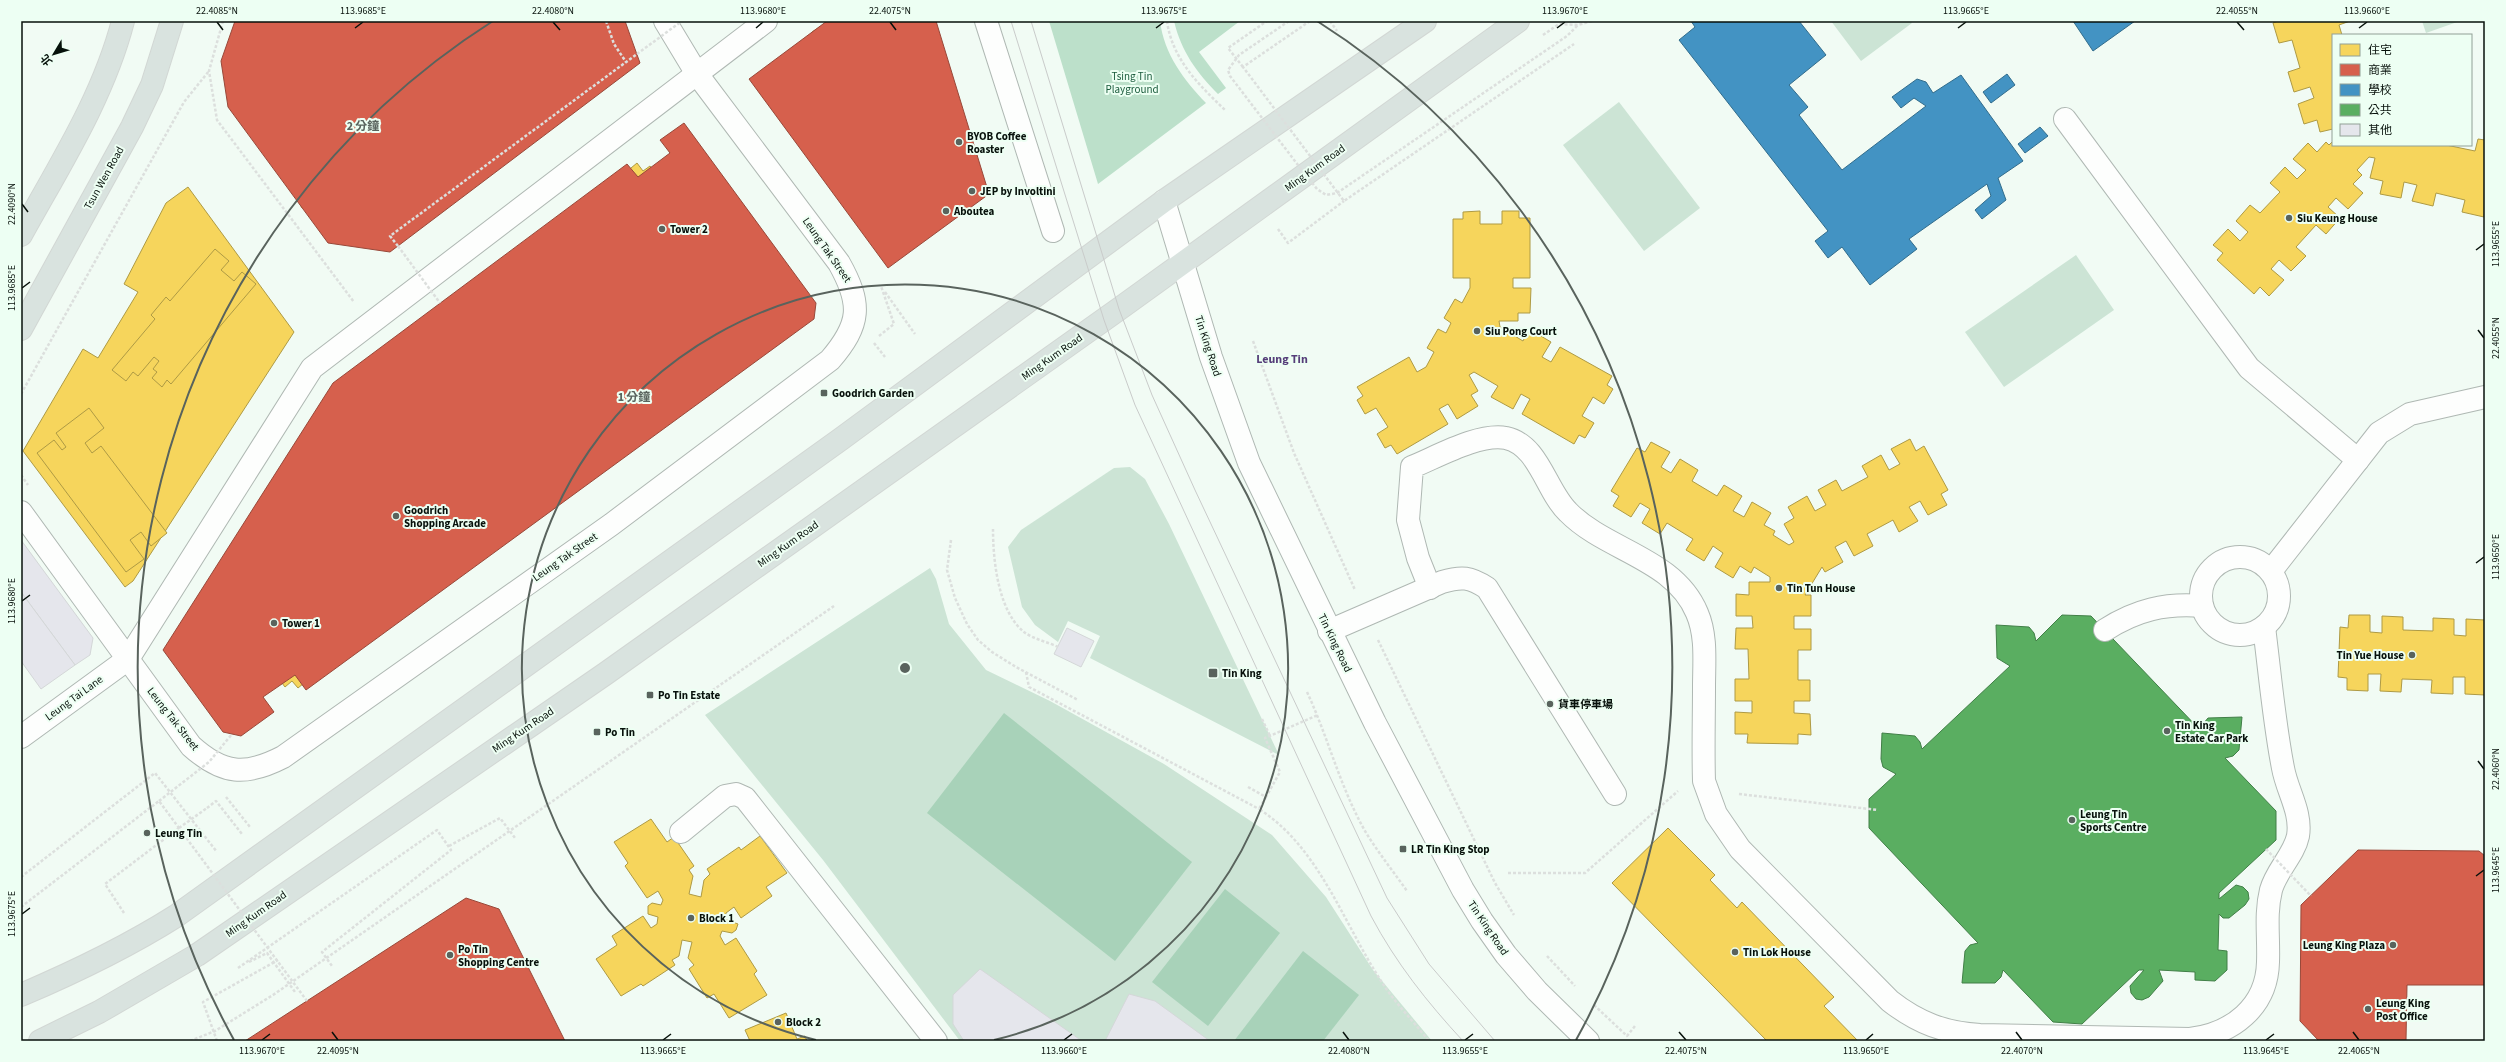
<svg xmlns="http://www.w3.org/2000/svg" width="2506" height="1062" font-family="'Source Sans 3','Noto Sans TC',sans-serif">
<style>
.green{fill:#cce4d5}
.forest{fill:#bce0ca}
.water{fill:#a8d2b9}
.homes{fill:#f6d55c;stroke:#ae9a44}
.shops{fill:#d6604d;stroke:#984839}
.schools{fill:#4393c3;stroke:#316c8c}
.public{fill:#5aae61;stroke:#417f47}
.building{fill:#e5e6ec;stroke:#d4d7d8}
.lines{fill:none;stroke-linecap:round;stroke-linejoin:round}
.minor-casing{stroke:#afb8b3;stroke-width:24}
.major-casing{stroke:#d2d7d4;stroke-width:24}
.path{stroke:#dcdfdd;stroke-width:2.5;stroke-dasharray:3 2;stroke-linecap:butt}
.minor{stroke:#fdfefd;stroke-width:22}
.major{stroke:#d9e3df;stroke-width:22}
.tram{stroke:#c9cbca;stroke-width:1}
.path-bridge{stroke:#dcdfdd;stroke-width:2.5;stroke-dasharray:3 2;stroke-linecap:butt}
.ticks{fill:none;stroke:#07110b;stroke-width:1.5}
.ring{fill:none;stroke:#59635d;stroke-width:2}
.poi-dot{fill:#59635d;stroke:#edfff3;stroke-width:1.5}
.labels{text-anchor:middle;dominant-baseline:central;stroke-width:4;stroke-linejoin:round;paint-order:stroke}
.park-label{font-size:11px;fill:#1a5b3c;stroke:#edfff3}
.poi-label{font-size:11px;font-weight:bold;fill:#07110b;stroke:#edfff3;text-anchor:start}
.street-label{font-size:11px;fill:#07110b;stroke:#edfff3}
.neighbourhood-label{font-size:12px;font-weight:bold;fill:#563d79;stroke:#edfff3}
.centre{fill:#59635d;stroke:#edfff3;stroke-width:2}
.ring-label{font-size:12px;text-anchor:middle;font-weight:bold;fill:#59635d;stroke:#edfff3;stroke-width:4;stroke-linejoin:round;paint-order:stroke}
.neatline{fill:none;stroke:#07110b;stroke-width:1.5}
.ticks-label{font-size:10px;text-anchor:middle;fill:#07110b}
</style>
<rect width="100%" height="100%" fill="#f1fbf4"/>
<g class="green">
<path d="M1831 21H1910L1912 23 1861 61Z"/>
<path d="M2422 21H2460L2426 33Z"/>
<path d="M1619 102 1700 208 1644 251 1563 145Z"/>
<path d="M2076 255 2114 310 2004 387 1965 332Z"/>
<path d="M1130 467 1145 479 1169 524 1279 755 1090 658 1100 636 1068 621 1058 642 1035 625 1022 607 1008 547 1021 530 1114 468Z"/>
<path d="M930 568 936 579 949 624 986 670 1050 701 1164 764 1272 835 1326 897 1373 970 1432 1041H960L823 860 705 715Z"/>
</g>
<g class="forest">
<path d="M1049 21H1160C1164 54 1184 80 1206 103L1098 184Z"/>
<path d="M1174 21H1240L1199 52 1226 88 1218 94C1197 73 1181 51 1174 21Z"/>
</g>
<g class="water">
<path d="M1004 713 1192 862 1115 961 927 813Z"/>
<path d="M1225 889 1280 933 1208 1026 1152 982Z"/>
<path d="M1303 951 1359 995 1323 1041H1234Z"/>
</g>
<g class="homes">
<path d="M829 21 848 48 863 37 899 87 894 90 915 120 899 132 893 123 884 131 883 139 920 190 903 203 897 194 889 199 899 212 877 228 863 208 859 211 843 191 841 193 831 180 850 166 841 154 840 164 817 161 828 88 820 87 823 68 831 70V67L814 44 818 41 812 32Z"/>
<path d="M2278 21H2350L2339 25 2342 35H2333V129L2320 132 2317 120 2304 124 2298 104 2314 98 2310 87 2294 92 2288 72 2300 68 2292 40 2279 43 2273 23Z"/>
<path d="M353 97 377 109 367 132 374 136 385 113 409 125 398 147 426 159 414 186 386 173 382 181 409 194 397 220 370 208 357 234 333 223 345 196 338 193 326 219 301 207 313 181 286 168 298 143 326 156 330 146 303 134 315 108 342 121Z"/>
<path d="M2478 139 2485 140 2484 217 2462 212 2465 200 2436 193 2433 206 2412 201 2417 185 2404 182 2401 198 2380 194 2383 181 2370 178 2375 158 2369 157 2357 170 2362 175 2353 184 2363 193 2348 209 2336 198 2328 207 2340 218 2326 234 2316 225 2296 247 2306 256 2291 271 2279 260 2271 269 2284 280 2269 296 2260 287 2254 294 2217 260 2223 253 2213 245 2228 229 2240 241 2248 232 2236 221 2250 205 2260 213 2280 192 2270 183 2285 167 2297 179 2306 170 2293 159 2308 143 2317 152 2326 142 2329 145 2333 141V145H2446L2475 151Z"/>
<path d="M637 163 643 171 650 166 668 189 691 171 706 190 683 208 688 215 711 197 725 216 702 233 720 256 712 262 718 269 706 278 683 248 674 254 698 285 686 294 680 286 673 292 655 269 632 286 618 267 641 250 636 243 613 260 599 241 621 225 604 202 612 196 606 188 617 179 641 209 649 204 625 173Z"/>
<path d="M188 187 294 332 133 581 125 587 23 451 83 349 98 358 138 292 124 284 166 203Z"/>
<path d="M1480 211V224H1502V211H1519V218H1530V278H1513V288H1531L1530 313H1518V321H1499L1500 327 1523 341 1529 329 1551 342 1542 357 1551 362 1560 347 1612 376 1607 385 1613 389 1604 404 1593 397 1582 416 1594 423 1585 438 1579 435 1574 444 1522 414 1530 399 1521 394 1513 409 1491 397 1498 386 1474 372 1469 375 1478 391 1471 395 1478 406 1457 419 1448 404 1439 409 1448 424 1397 454 1391 445 1385 448 1377 434 1388 427 1376 408 1365 414 1357 400 1363 396 1357 387 1409 357 1417 372 1426 367 1434 352 1427 348 1438 329 1446 333 1451 323 1444 318 1455 299 1462 303 1470 288V278H1453V219H1463V212Z"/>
<path d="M215 249 229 261 221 270 234 281 242 272 256 284 171 384 167 380 162 387 152 378 157 372 153 369 159 361 154 357 138 376 133 372 126 381 112 370 155 319 151 315 166 297 170 301Z"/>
<path d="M89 408 104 428 85 443 92 453 101 446 167 533 151 546 141 532 130 540 144 559 126 572 37 453 54 440 62 450 66 447 56 433Z"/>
<path d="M1910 439 1916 451 1924 446 1948 490 1941 494 1947 505 1928 515 1920 501 1909 507 1918 521 1899 532 1893 520 1867 534 1873 546 1854 556 1846 541 1835 547 1843 562 1825 572 1822 567 1805 595H1811V616H1794V629H1811V650H1798V680H1810V701H1794V713L1810 714 1811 735 1798 734V744L1747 743 1748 734H1735V712L1752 713V701H1735V679H1749L1748 649H1735L1736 628H1753L1752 616H1736V594L1749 595V582H1770V577L1754 567 1751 573 1740 566 1733 578 1715 567 1723 553 1713 546 1704 561 1686 550 1693 539 1667 523 1660 534 1642 523 1650 509 1640 503 1631 517 1613 506 1619 496 1611 491 1637 448 1645 452 1651 442 1670 452 1661 467 1671 473 1680 459 1698 470 1692 481 1717 496 1724 485 1742 496 1733 511 1744 517 1752 502 1771 513 1764 525 1775 531 1773 535 1789 545 1794 542 1784 524 1794 518 1788 507 1807 496 1815 511 1826 505 1818 490 1836 480 1842 491 1868 477 1862 466 1881 455 1889 470 1900 464 1891 449Z"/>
<path d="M249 558 255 566 262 561 280 584 303 566 318 584 294 603 300 609 322 592 337 611 314 628 331 651 324 656 330 664 318 673 295 642 286 649 309 679 298 688 292 681 285 687 267 663 244 681 230 662 253 644 248 638 225 655 211 636 234 619 216 596 224 590 217 583 229 574 252 604 261 598 238 567Z"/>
<path d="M2349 615H2370V632L2382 633V616L2403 617V630L2433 631V618L2454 619V635L2466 636V619L2485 620V695L2465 694V677H2453V694L2431 693 2432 680 2402 679 2401 692 2380 691 2381 674H2368V691L2347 690V678L2338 677 2340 627 2348 628Z"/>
<path d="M651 819 667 842 674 837 694 866 689 870 693 876 689 894 701 897 704 880 710 874 707 869 739 847 741 850 760 836 787 873 766 887 772 896 741 918 734 907 726 913 725 919 738 924 736 930 732 933 722 931 720 936 725 945 736 938 757 971 754 974 767 995 729 1018 714 994 707 998 689 969 694 965 688 958 692 942 682 940 679 956 672 960 675 965 643 986 641 984 621 996 596 959 617 945 612 936 643 916 651 928 657 924 658 917 648 914V906L652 903 661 905 663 900 658 891 647 898 625 866 628 863 614 842Z"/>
<path d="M1668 828 1715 875 1710 880 1737 908 1742 902 1834 997 1824 1006 1858 1041H1767L1612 883Z"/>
<path d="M786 1013 797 1039 805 1036 807 1041H750L745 1030Z"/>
</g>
<g class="shops">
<path d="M235 21H625L640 63 390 252 328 243 228 107 221 61Z"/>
<path d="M827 21H936L989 194 888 268 749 79Z"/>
<path d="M684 123 816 303 814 319 306 690 295 675 263 697 274 712 241 736 223 732 163 650 333 383 627 164 638 177 670 153 660 140Z"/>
<path d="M2358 850 2479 851 2485 856V985H2407L2406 1041H2319L2300 1021 2301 905Z"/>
<path d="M466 898 499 909 565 1041H245Z"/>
</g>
<g class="schools">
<path d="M1691 21H1799L1826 55 1789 85 1808 107 1799 115 1842 170 1926 106 1914 98 1901 108 1892 97 1917 79 1926 82 1933 93 1961 75 2023 161 1998 178 2006 200 1982 219 1975 210 1991 196 1987 184 1909 239 1917 249 1870 285 1842 247 1828 258 1815 241 1828 231 1679 40 1695 27Z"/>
<path d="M2073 21H2135L2093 51Z"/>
<path d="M2007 74 2015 85 1991 103 1983 92Z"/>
<path d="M2040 127 2048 136 2025 153 2018 144Z"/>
</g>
<path class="public" d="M2062 615 2091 616 2201 731 2203 724 2208 718 2242 717 2239 750 2233 756 2225 758 2276 811V840L2219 893V899L2236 885 2243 887 2248 892 2249 899 2245 905 2229 918H2223L2219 914 2218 950 2227 951V970L2215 981 2195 980V972L2159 970 2163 981 2149 997 2142 1000 2136 999 2131 993 2130 986 2144 970H2139L2082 1024 2053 1022 2003 970 2001 977 1995 983H1962L1965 951 1970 945 1978 943 1869 828V799L1896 774 1883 767 1881 759 1882 733 1915 736 1920 742 1922 749 2010 666 1997 658 1996 625 2029 627 2034 633 2036 641Z"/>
<g class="building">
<path d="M21 540 93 638 90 655 75 665 21 592Z"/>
<path d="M21 592 75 665 41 689 21 661Z"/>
<path d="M1067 628 1094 641 1081 667 1054 654Z"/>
<path d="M980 969 1082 1041H964L953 1024V995Z"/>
<path d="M1129 994 1155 1001 1210 1041H1105Z"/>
</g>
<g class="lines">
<defs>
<g id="minor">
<path d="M986 21 1053 231"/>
<path d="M2065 119 2249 368 2358 460"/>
<path d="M1164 201 1211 357 1249 463 1375 723 1463 890 1482 921 1506 955 1537 991 1588 1041"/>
<path d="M21 512 191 746C223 775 246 776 283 757L612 524 830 360C861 324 862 304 839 263L697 74 665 21"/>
<circle cx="2240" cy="596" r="39"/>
<path d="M2271 571 2379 433 2410 414 2485 397"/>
<path d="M1430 588 1418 558 1408 520 1412 467C1437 457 1478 433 1506 438 1539 445 1546 491 1568 512 1606 551 1674 558 1697 613 1707 636 1704 662 1704 687 1704 718 1703 749 1704 781L1716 814 1740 849 1890 1001C1918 1023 1945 1033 1980 1035L2190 1039C2232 1034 2267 1007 2268 962 2269 937 2265 914 2271 890 2276 871 2294 855 2298 836 2302 812 2287 791 2283 768 2274 722 2270 674 2264 627"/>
<path d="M2105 630C2136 610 2165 603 2202 606"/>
<path d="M1329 631 1442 582C1462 576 1470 577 1487 588L1615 794"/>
<path d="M21 737 128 659 312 368 766 21"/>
<path d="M681 832 725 796 736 794 745 798 936 1041"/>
</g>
<g id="major">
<path d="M21 235C59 166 103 98 123 21"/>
<path d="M21 329 132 127 152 85 172 21"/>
<path d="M21 995C75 972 127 947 176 916L841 439 1164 201 1425 21"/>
<path d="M40 1041 99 1012 197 955 605 674 1119 309 1518 21"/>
</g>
</defs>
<use href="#minor" class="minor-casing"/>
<use href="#major" class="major-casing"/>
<g class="path">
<path d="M223 21 209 71 217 120 354 302"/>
<path d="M606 21 614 44 626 62"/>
<path d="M1167 21C1172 59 1199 85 1225 110"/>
<path d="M1330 21 1337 31"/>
<path d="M1543 35 1559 24 1578 25 1592 21"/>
<path d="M1243 67 1228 48 1267 21"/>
<path d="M1278 229 1288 243 1344 201"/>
<path d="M398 246 390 236 637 54"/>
<path d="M885 292 915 334"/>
<path d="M879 336 894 324 881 286"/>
<path d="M1253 341 1294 453 1355 590"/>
<path d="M874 343 885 357"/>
<path d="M21 394 184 102 209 71"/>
<path d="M21 475 28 485"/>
<path d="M993 529C993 560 998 611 1024 632 1033 639 1048 642 1058 647"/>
<path d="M951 540 947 570 955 598 967 624 978 640 992 652 1016 667 1078 700"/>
<path d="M1378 640 1495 883 1514 915"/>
<path d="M1026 672 1029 687 1259 809"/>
<path d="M1307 692C1328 737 1340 787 1365 831 1377 851 1393 871 1407 891"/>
<path d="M1262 719 1270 736"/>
<path d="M1248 787 1266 797 1280 772 1265 738 1318 715"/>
<path d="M1739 794 1878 810"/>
<path d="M226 797 250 827"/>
<path d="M1266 797 1259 809C1320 848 1344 925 1383 984 1396 1004 1414 1022 1429 1041"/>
<path d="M207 808 216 801 242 834"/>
<path d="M449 846 500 818 515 838"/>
<path d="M1508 873H1585L1678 791"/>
<path d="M21 877 155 773 217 852"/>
<path d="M124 913 105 884 179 828"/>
<path d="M1547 956 1575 986"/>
<path d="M249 962 267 953 295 992"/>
<path d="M238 968 437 830 451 850 322 952 332 966"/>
<path d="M1594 1005 1627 1036 1635 1026"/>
<path d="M190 1041 215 1031 273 995 834 606"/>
<path d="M217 1041 203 1002 278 960"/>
</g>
<use href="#minor" class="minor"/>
<use href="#major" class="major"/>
<g class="tram">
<path d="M1011 21 1104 320 1135 405 1371 916C1396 963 1427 1002 1463 1041"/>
<path d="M1031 21 1119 309 1152 395 1195 490 1387 898 1429 964 1495 1041"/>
</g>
<g class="path-bridge">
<path d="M1289 21 1239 55 1228 70 1230 76 1301 169 1317 189 1326 195 1337 193 1567 36 1578 25"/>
<path d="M1310 21 1243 67 1344 201 1574 44"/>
<path d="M637 54 682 21"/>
<path d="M398 246 440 303"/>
<path d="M159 801 209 762 232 734"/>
<path d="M179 828 207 808"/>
<path d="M2266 849 2311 896"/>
<path d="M21 907 159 801 307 1001"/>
</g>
</g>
<path class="ticks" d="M217 22 223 30M553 22 560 30M890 22 896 30M2237 22 2244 30M355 28 363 22M756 28 763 22M1156 28 1164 22M1557 28 1565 22M1958 28 1966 22M2359 28 2367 22M22 204 28 212M2476 250 2484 244M22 288 30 282M2478 330 2484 338M2476 563 2484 557M22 601 30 595M2478 761 2484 769M2476 876 2484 870M22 914 30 908M332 1032 338 1040M1343 1032 1349 1040M1679 1032 1686 1040M2016 1032 2022 1040M2353 1032 2359 1040M262 1040 270 1034M663 1040 671 1034M1064 1040 1072 1034M1465 1040 1473 1034M1866 1040 1873 1034M2266 1040 2274 1034"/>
<g class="ring">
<path d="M816 1040A383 383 0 1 1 994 1040"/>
<path d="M234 1040A767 767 0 0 1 493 21M1317 21A767 767 0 0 1 1576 1040"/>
</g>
<g class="poi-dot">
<circle cx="959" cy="142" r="4"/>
<circle cx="972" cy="191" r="4"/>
<circle cx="946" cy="211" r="4"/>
<circle cx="2289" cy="218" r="4"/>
<circle cx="662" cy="229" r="4"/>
<circle cx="1477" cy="331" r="4"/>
<rect x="820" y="389" width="8" height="8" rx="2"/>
<circle cx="396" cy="516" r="4"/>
<circle cx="1779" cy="588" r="4"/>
<circle cx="274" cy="623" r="4"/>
<circle cx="2412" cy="655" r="4"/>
<rect x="1208" y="668" width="10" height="10" rx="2"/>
<rect x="646" y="691" width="8" height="8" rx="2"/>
<circle cx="1550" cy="704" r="4"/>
<circle cx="2167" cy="731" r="4"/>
<rect x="593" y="728" width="8" height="8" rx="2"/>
<circle cx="2072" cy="820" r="4"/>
<circle cx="147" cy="833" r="4"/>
<rect x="1399" y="845" width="8" height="8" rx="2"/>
<circle cx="691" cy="918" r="4"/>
<circle cx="2393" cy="945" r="4"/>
<circle cx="1735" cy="952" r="4"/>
<circle cx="450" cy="955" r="4"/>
<circle cx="2368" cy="1009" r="4"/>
<circle cx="778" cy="1022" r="4"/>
</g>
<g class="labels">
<g class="park-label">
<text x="1132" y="76">Tsing Tin<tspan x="1132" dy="13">Playground</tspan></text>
</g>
<g class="poi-label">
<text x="967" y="136">BYOB Coffee<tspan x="967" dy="13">Roaster</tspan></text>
<text x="980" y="191">JEP by Involtini</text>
<text x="954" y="211">Aboutea</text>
<text x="2297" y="218">Siu Keung House</text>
<text x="670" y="229">Tower 2</text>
<text x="1485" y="331">Siu Pong Court</text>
<text x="832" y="393">Goodrich Garden</text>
<text x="404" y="510">Goodrich<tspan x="404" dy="13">Shopping Arcade</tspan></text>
<text x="1787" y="588">Tin Tun House</text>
<text x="282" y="623">Tower 1</text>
<text x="2404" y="655" text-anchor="end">Tin Yue House</text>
<text x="1222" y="673">Tin King</text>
<text x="658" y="695">Po Tin Estate</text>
<text x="1558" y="704">貨車停車場</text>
<text x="2175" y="725">Tin King<tspan x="2175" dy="13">Estate Car Park</tspan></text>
<text x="605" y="732">Po Tin</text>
<text x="2080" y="814">Leung Tin<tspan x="2080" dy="13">Sports Centre</tspan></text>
<text x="155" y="833">Leung Tin</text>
<text x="1411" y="849">LR Tin King Stop</text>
<text x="699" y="918">Block 1</text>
<text x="2385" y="945" text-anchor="end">Leung King Plaza</text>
<text x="458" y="949">Po Tin<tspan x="458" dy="13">Shopping Centre</tspan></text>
<text x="1743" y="952">Tin Lok House</text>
<text x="2376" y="1003">Leung King<tspan x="2376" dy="13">Post Office</tspan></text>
<text x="786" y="1022">Block 2</text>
</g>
<g class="street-label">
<text transform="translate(1315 168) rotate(-36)">Ming Kum Road</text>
<text transform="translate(104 178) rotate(-61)">Tsun Wen Road</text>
<text transform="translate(827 250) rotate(55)">Leung Tak Street</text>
<text transform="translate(1208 346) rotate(72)">Tin King Road</text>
<text transform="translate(1052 357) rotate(-35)">Ming Kum Road</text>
<text transform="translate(788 544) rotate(-35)">Ming Kum Road</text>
<text transform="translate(565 557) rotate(-35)">Leung Tak Street</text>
<text transform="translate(1335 643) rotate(64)">Tin King Road</text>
<text transform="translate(74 698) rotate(-36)">Leung Tai Lane</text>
<text transform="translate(173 719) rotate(52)">Leung Tak Street</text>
<text transform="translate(523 730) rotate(-34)">Ming Kum Road</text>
<text transform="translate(256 914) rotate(-35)">Ming Kum Road</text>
<text transform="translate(1488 928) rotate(56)">Tin King Road</text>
</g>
<g class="neighbourhood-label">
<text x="1282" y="359">Leung Tin</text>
</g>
</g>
<circle cx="905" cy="668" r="6" class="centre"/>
<g class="ring-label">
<text x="363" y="130">2 分鐘</text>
<text x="634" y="401">1 分鐘</text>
</g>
<rect width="2506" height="1062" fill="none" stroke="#edfff3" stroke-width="44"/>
<rect x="2332" y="34" width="140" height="112" fill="#edfff3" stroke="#91a096"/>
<rect x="2340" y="44" width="20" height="12" fill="#f6d55c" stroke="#91a096"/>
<text x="2368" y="54" font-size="12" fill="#07110b">住宅</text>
<rect x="2340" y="64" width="20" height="12" fill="#d6604d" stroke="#91a096"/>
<text x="2368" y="74" font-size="12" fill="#07110b">商業</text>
<rect x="2340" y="84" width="20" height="12" fill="#4393c3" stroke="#91a096"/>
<text x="2368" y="94" font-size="12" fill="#07110b">學校</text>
<rect x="2340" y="104" width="20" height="12" fill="#5aae61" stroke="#91a096"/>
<text x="2368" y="114" font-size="12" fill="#07110b">公共</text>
<rect x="2340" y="124" width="20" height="12" fill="#e5e6ec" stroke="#91a096"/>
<text x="2368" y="134" font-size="12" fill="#07110b">其他</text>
<g transform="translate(54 54) rotate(232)" stroke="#edfff3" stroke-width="3" paint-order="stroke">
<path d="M0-3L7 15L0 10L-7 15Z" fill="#07110b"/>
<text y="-6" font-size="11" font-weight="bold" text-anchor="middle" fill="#07110b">北</text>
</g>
<rect x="22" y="22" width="2462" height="1018" class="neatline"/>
<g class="ticks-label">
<text x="217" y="14">22.4085°N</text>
<text x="363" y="14">113.9685°E</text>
<text x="553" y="14">22.4080°N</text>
<text x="763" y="14">113.9680°E</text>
<text x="890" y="14">22.4075°N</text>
<text x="1164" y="14">113.9675°E</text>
<text x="1565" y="14">113.9670°E</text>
<text x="1966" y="14">113.9665°E</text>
<text x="2237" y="14">22.4055°N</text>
<text x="2367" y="14">113.9660°E</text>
<text transform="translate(11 204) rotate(-90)" y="4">22.4090°N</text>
<text transform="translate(2495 244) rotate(-90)" y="4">113.9655°E</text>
<text transform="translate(11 288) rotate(-90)" y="4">113.9685°E</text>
<text transform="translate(2495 338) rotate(-90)" y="4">22.4055°N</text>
<text transform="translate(2495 557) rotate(-90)" y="4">113.9650°E</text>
<text transform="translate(11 601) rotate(-90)" y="4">113.9680°E</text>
<text transform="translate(2495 769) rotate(-90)" y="4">22.4060°N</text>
<text transform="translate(2495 870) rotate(-90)" y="4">113.9645°E</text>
<text transform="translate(11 914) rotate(-90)" y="4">113.9675°E</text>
<text x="262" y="1054">113.9670°E</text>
<text x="338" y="1054">22.4095°N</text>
<text x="663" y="1054">113.9665°E</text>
<text x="1064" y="1054">113.9660°E</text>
<text x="1349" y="1054">22.4080°N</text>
<text x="1465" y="1054">113.9655°E</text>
<text x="1686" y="1054">22.4075°N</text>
<text x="1866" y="1054">113.9650°E</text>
<text x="2022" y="1054">22.4070°N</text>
<text x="2266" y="1054">113.9645°E</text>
<text x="2359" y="1054">22.4065°N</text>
</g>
</svg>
